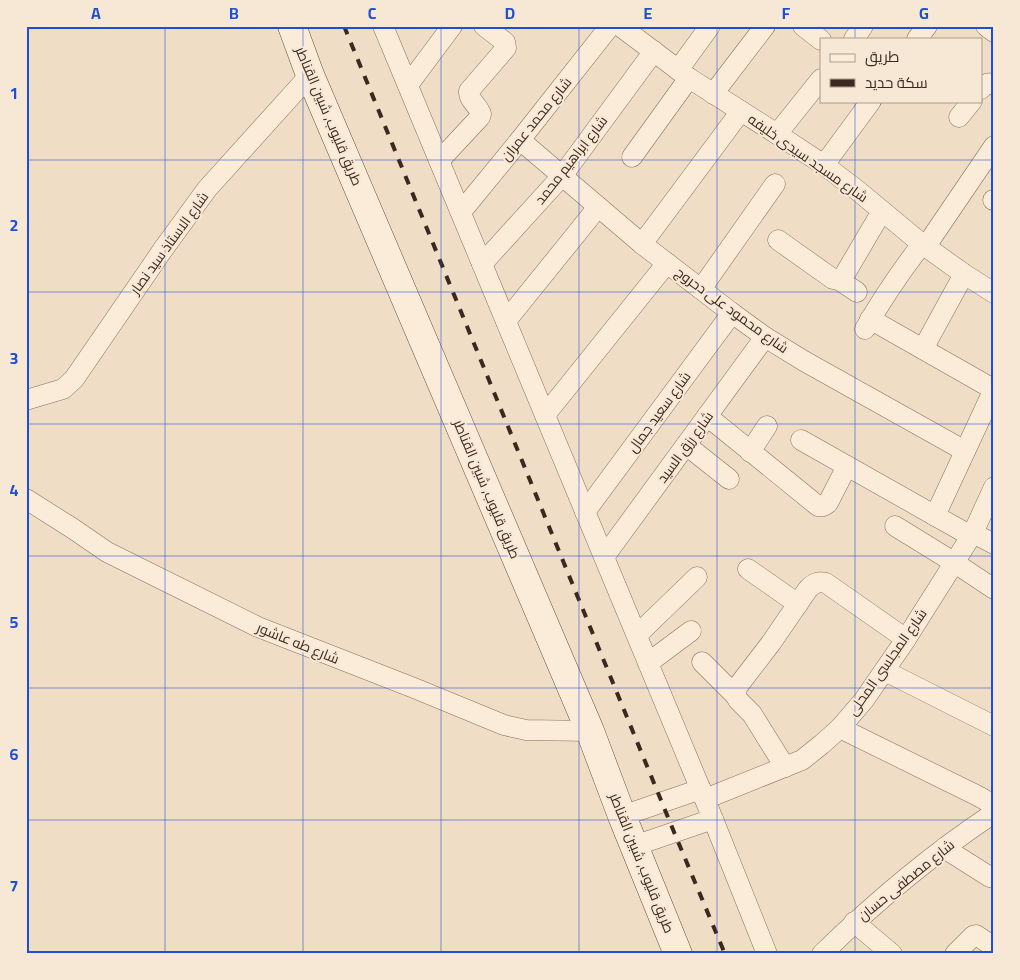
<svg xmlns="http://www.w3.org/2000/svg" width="1020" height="980" font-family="Georgia,Cairo,serif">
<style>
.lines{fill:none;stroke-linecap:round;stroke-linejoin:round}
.street-casing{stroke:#8b6e5b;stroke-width:21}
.secondary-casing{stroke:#6d4f3e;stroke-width:29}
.street{stroke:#faecd9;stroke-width:20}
.secondary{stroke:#faecd9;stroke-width:28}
.rail{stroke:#3b291f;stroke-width:4;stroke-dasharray:9 9;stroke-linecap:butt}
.grid{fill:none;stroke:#1d4ed8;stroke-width:1;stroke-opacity:0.55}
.labels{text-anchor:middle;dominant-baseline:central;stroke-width:4;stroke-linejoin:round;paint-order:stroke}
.street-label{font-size:14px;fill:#3b291f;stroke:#f7e8d5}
.neatline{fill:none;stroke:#1d4ed8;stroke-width:2}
.grid-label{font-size:16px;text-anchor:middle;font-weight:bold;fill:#1d4ed8}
</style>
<rect width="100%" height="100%" fill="#efddc6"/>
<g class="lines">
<defs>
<g id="street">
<path d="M383 26 713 819 767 954"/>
<path d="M620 26 689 78 777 134 824 165 857 190 922 244 964 274 994 293"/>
<path d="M803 26 821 40"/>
<path d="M986 26 994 32"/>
<path d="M854 39 863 26"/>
<path d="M917 39 927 26"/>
<path d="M678 70 710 26"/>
<path d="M408 85 452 26"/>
<path d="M981 89C985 84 988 81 994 85"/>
<path d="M713 94 765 26"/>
<path d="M959 117 972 101"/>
<path d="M777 134 821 79"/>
<path d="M520 140 642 244 732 313 765 337 804 361 965 451"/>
<path d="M632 157 689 78"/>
<path d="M439 161 480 117 481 114C479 106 468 100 469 91L506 48 505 42 484 26"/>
<path d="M824 165 871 101"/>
<path d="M993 200H994"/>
<path d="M461 212 520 140 610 26"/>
<path d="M778 240 833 279 839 280 842 279 882 211"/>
<path d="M642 244 741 111"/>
<path d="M926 246 994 146"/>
<path d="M482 264 562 176 654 51"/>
<path d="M839 280 857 292"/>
<path d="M701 289 775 184"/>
<path d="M870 319 993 389"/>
<path d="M506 321 598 207"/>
<path d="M865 329C882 299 901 271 922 244"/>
<path d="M923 349 964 274"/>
<path d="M26 400 63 389 74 379 164 248 207 189 310 75"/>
<path d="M545 415 667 263"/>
<path d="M707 416 818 506C822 507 824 506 828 503L847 466"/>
<path d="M801 440 971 536"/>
<path d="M686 445 729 479"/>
<path d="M750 452 767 426"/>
<path d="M26 499 72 528 107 552 258 627 414 688 504 725 526 730 590 731"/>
<path d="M585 512 732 313"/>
<path d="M935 516 994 389"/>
<path d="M895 526 955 563 994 589"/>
<path d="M973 533 994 544"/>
<path d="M604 557 765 337"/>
<path d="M748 569 798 604"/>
<path d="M637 635 697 577"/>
<path d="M702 662 736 696"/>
<path d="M648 663 691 631"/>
<path d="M885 671 994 726"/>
<path d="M840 728 978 796 994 805"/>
<path d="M785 767 752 714 738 700 736 696V691L738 686 771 643 808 589C814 583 818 581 826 583L906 639"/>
<path d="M705 799 802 760 822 744 840 728 864 700 906 639 973 533 994 487"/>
<path d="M622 816 701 789"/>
<path d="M634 846 713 819"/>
<path d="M944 848 990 877 994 878"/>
<path d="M854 922 892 954"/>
<path d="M822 954C875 902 932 854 994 813"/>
<path d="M955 954 973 936 976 935 994 947"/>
</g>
<path id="secondary" d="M292 26 310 75 590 731 622 816 678 954"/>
</defs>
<use href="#street" class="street-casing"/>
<use href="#secondary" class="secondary-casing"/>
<use href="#street" class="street"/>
<use href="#secondary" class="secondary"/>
<path class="rail" d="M344 26 674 832 725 954"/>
</g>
<path class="grid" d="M165 26V954M303 26V954M441 26V954M579 26V954M717 26V954M855 26V39M855 101V954M26 160H994M26 292H994M26 424H994M26 556H994M26 688H994M26 820H994"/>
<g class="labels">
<g class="street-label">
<text transform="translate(329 116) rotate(67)">طريق قليوب, شبين القناطر</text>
<text transform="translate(536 119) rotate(-51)">شارع محمد عمران</text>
<text transform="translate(808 158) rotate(35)">شارع مسجد سيدى خليفه</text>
<text transform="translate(571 160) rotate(-52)">شارع ابراهيم محمد</text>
<text transform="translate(169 243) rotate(-54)">شارع الاستاذ سيد نصار</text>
<text transform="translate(732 310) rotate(36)">شارع محمود على دحروج</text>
<text transform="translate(659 412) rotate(-54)">شارع سعيد جمال</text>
<text transform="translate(685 447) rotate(-54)">شارع رزق السيد</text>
<text transform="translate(487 489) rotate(67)">طريق قليوب, شبين القناطر</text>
<text transform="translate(298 643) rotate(22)">شارع طه عاشور</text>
<text transform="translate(887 662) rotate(-55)">شارع المجلسى المحلى</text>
<text transform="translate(642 863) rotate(68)">طريق قليوب, شبين القناطر</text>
<text transform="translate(906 880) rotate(-39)">شارع مصطفى حسان</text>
</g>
</g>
<rect width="1020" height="980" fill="none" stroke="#f7e8d5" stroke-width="55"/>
<rect x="820" y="38" width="162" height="65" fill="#f7e8d5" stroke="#ac9c8c"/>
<rect x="830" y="54" width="25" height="8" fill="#faecd9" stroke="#ac9c8c"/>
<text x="865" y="62" font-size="15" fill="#3b291f">طريق</text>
<rect x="830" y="79" width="25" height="8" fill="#3b291f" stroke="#ac9c8c"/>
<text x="865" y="88" font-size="15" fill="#3b291f">سكة حديد</text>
<rect x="28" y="28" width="964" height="924" class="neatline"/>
<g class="grid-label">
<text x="96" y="19">A</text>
<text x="234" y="19">B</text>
<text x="372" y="19">C</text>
<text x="510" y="19">D</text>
<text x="648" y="19">E</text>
<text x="786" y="19">F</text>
<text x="924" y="19">G</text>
<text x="14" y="99">1</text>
<text x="14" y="231">2</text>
<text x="14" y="364">3</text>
<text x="14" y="496">4</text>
<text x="14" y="628">5</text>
<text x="14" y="760">6</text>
<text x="14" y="892">7</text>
</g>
</svg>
